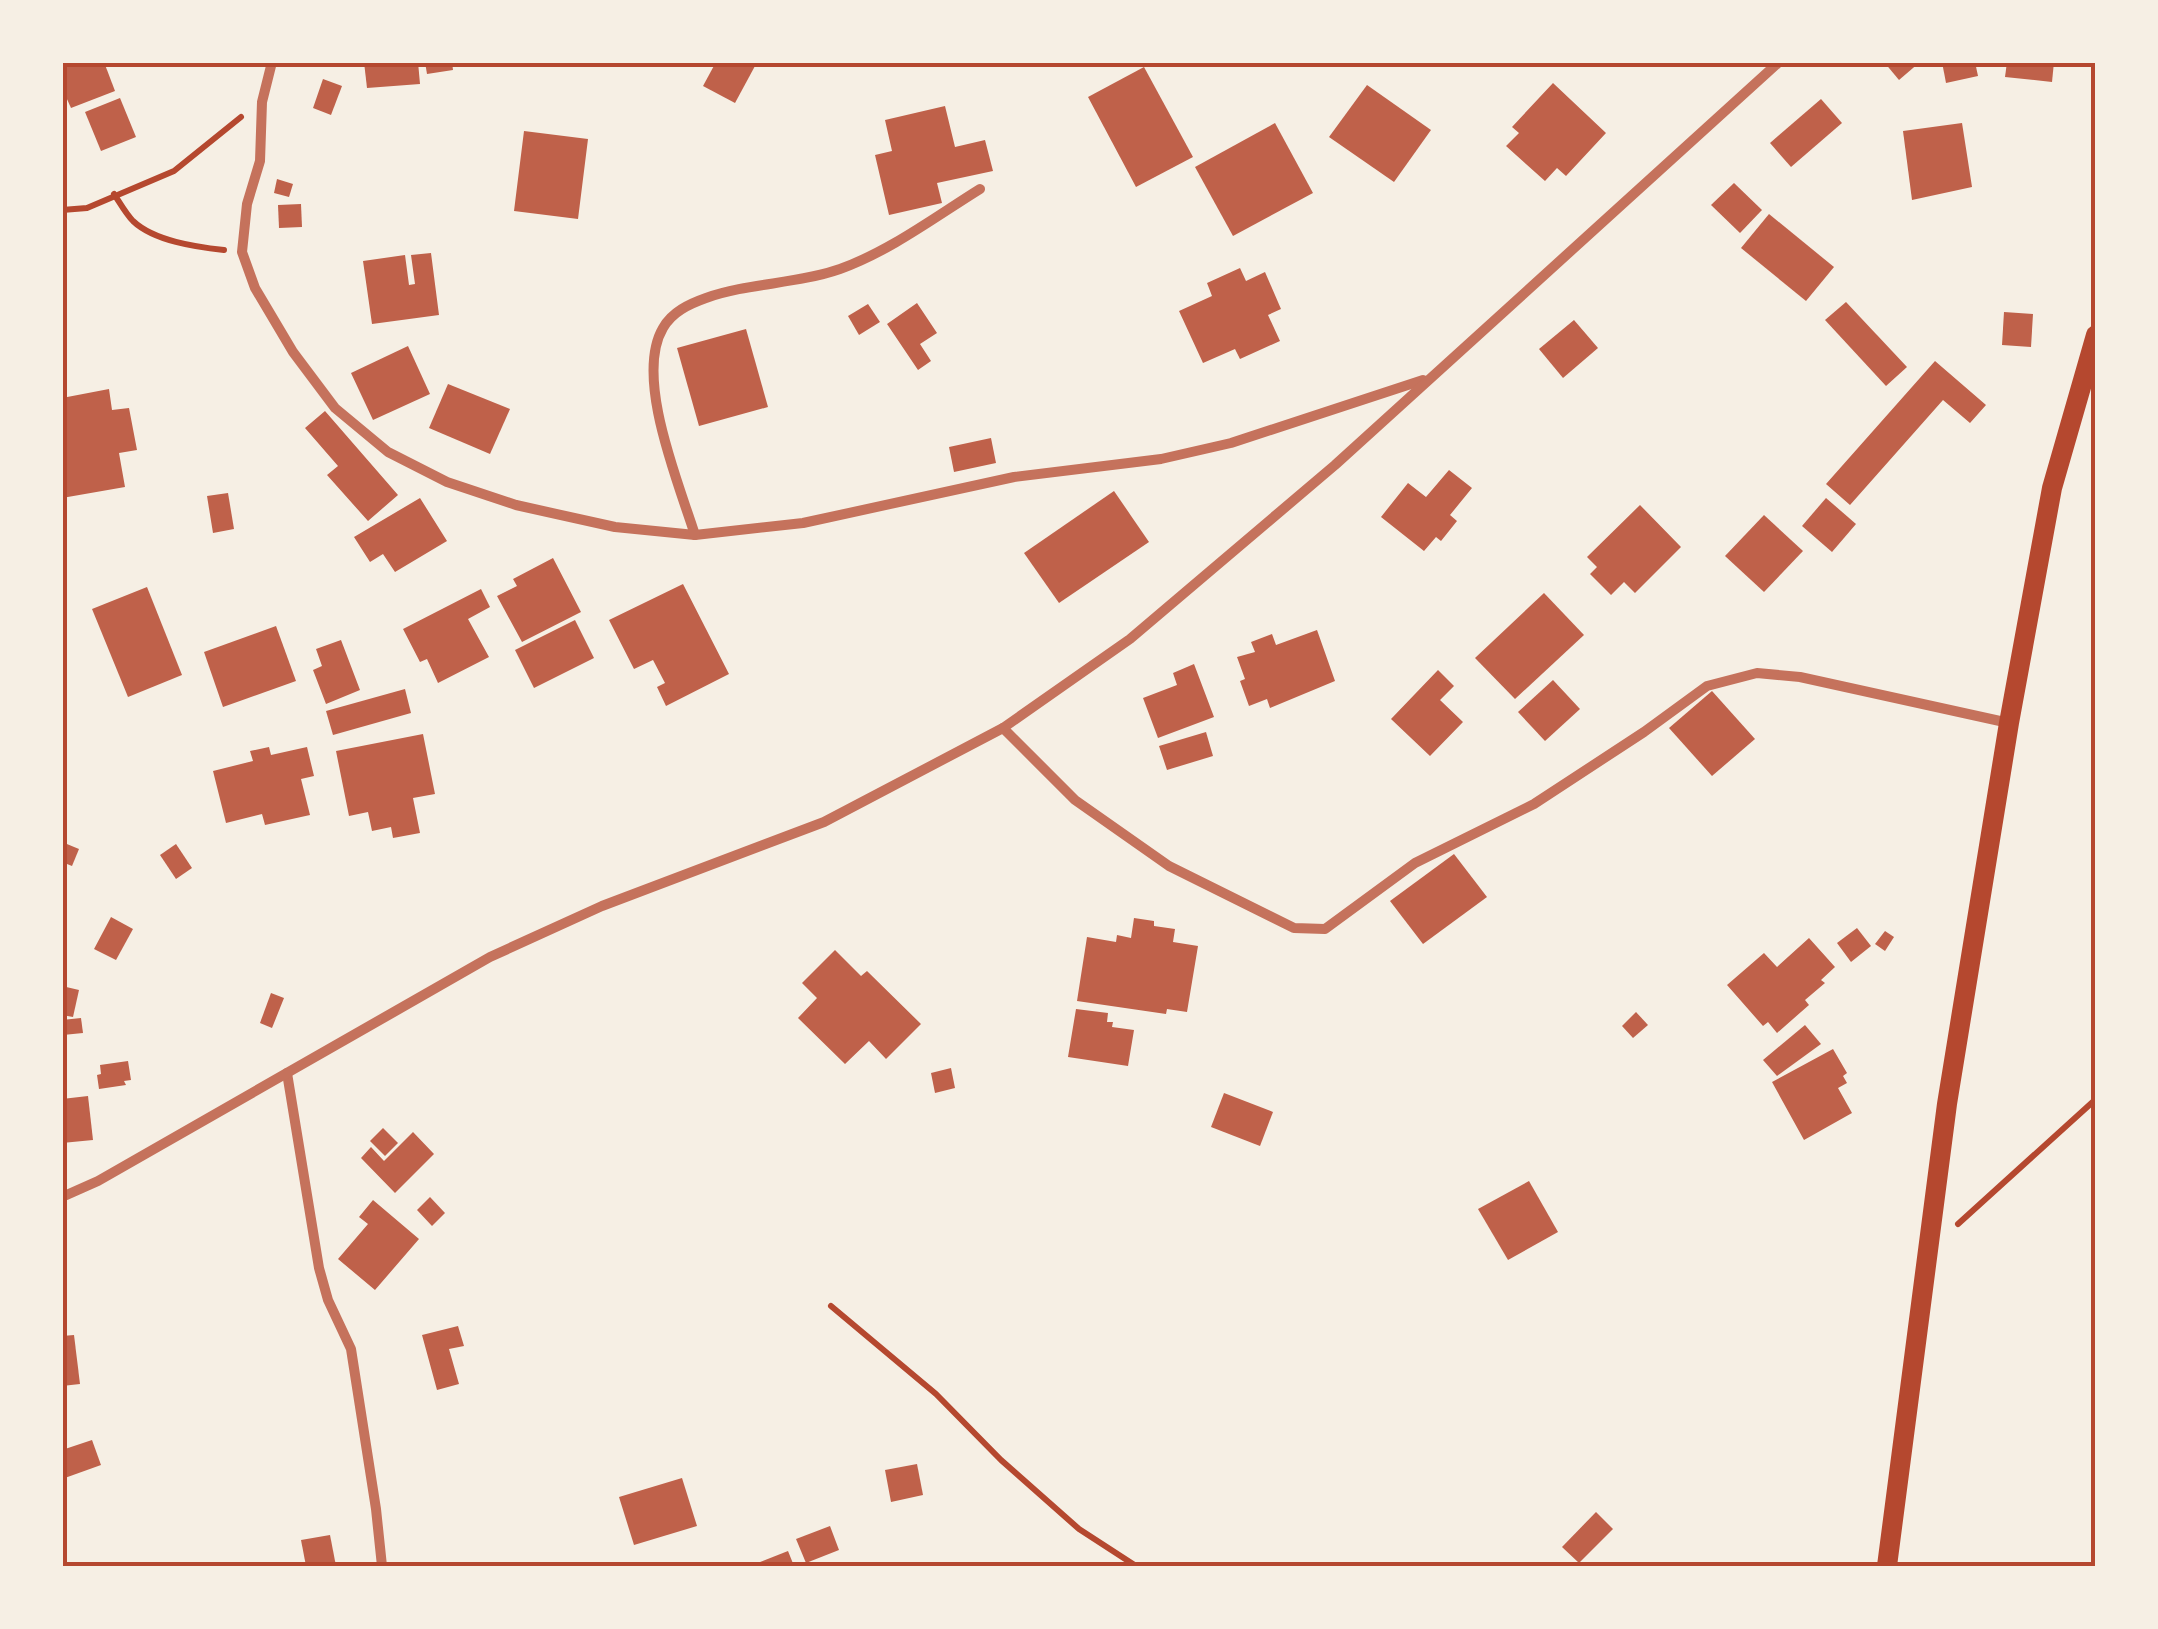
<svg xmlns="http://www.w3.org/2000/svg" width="2158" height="1629" font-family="'Asap Condensed',sans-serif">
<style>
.building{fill:#bf614a}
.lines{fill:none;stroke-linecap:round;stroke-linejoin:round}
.path{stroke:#b5482f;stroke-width:6}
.minor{stroke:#c5725c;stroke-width:10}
.secondary{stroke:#b5482f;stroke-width:20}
.neatline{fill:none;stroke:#b5482f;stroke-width:4}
</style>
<rect width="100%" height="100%" fill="#f6efe4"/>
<g class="building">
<path d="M62 62H104L115 91 71 108 62 88Z"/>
<path d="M364 62H418L420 84 367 88Z"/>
<path d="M425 62H452L453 70 427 74Z"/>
<path d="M716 62H748L755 66 735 103 703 86Z"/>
<path d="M1884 62H1920L1899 80Z"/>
<path d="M1942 62H1975L1978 76 1946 83Z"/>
<path d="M2007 62H2054L2052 82 2005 77Z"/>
<path d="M1144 67 1193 157 1136 187 1088 97Z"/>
<path d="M323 79 342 86 331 115 313 108Z"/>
<path d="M1553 83 1606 133 1566 176 1557 168 1545 181 1506 146 1519 133 1512 127Z"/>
<path d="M1367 85 1431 130 1394 182 1329 137Z"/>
<path d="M120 98 136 137 101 151 85 112Z"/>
<path d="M1821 99 1842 123 1791 167 1770 143Z"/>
<path d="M945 106 955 147 985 140 993 171 937 183 942 203 889 215 875 155 892 151 885 120Z"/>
<path d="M1275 123 1313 193 1233 236 1195 167Z"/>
<path d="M1962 123 1972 187 1912 200 1903 131Z"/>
<path d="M524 131 588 139 578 219 514 211Z"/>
<path d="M277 179 293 184 289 197 274 193Z"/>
<path d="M1734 183 1762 210 1740 233 1711 205Z"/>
<path d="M301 204 302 227 279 228 278 205Z"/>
<path d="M1769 214 1834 267 1806 301 1741 248Z"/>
<path d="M431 253 439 315 372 324 363 261 405 255 409 285 415 284 411 255Z"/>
<path d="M1240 268 1246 281 1265 272 1281 309 1268 315 1280 341 1240 359 1235 349 1203 363 1179 311 1212 296 1207 283Z"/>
<path d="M1846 302 1907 367 1886 386 1825 320Z"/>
<path d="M917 303 937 333 920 344 931 361 918 370 887 324Z"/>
<path d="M868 304 880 322 859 335 848 316Z"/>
<path d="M2004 312 2033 314 2031 347 2002 345Z"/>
<path d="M1574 320 1598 348 1563 378 1539 349Z"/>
<path d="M746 329 768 407 699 426 677 348Z"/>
<path d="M408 346 430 394 373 420 351 373Z"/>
<path d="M1935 361 1986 405 1970 423 1943 400 1850 505 1826 484Z"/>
<path d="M448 384 510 409 490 454 429 428Z"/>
<path d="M109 389 112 410 129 408 137 450 119 453 125 487 62 498V398Z"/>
<path d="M325 411 398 495 368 521 327 475 338 466 305 428Z"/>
<path d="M991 438 996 463 954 472 949 447Z"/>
<path d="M1449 470 1472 488 1450 515 1457 521 1441 541 1436 537 1424 551 1381 517 1408 483 1426 497Z"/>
<path d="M1114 491 1149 542 1059 603 1024 553Z"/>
<path d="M228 493 234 529 213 533 207 496Z"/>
<path d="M420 498 447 541 395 572 383 554 370 562 354 537Z"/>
<path d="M1826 498 1856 524 1832 552 1802 526Z"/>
<path d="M1640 505 1681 547 1635 593 1624 582 1611 595 1590 574 1597 567 1587 557Z"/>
<path d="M1764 515 1803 551 1764 592 1725 556Z"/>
<path d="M553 558 581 612 522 642 497 596 517 586 513 579Z"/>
<path d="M683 584 729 674 666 706 657 687 665 683 653 660 634 669 609 620Z"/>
<path d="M147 587 182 675 128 697 92 609Z"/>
<path d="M481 589 490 607 468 619 489 657 438 683 427 659 420 662 403 629Z"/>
<path d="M1544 593 1584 635 1515 699 1475 658Z"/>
<path d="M575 620 594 658 534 688 515 650Z"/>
<path d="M276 626 296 681 223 707 204 652Z"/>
<path d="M1317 630 1335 681 1270 708 1267 699 1249 706 1240 681 1245 679 1237 657 1255 652 1251 642 1272 634 1276 645Z"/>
<path d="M341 640 360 690 326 704 313 670 322 666 316 649Z"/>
<path d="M1194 664 1214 717 1158 738 1143 698 1177 685 1173 673Z"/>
<path d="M1438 670 1454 686 1440 700 1463 722 1430 756 1391 719Z"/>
<path d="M1553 680 1580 709 1545 741 1518 712Z"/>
<path d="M405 689 411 713 333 735 326 711Z"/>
<path d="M1712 691 1755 739 1712 776 1669 728Z"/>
<path d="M1206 732 1213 756 1167 770 1159 746Z"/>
<path d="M423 734 435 794 413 798 420 833 393 838 391 827 372 831 368 812 349 816 336 751Z"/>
<path d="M269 747 271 755 307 747 314 776 301 779 310 815 265 825 262 814 226 823 213 771 253 761 250 751Z"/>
<path d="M62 842 79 849 72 866 62 862Z"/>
<path d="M176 844 192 868 176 879 160 855Z"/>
<path d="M1454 854 1487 897 1423 944 1390 901Z"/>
<path d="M111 917 133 929 116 960 94 949Z"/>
<path d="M1134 918 1154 921V926L1175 929 1173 942 1198 946 1187 1012 1167 1009 1166 1014 1077 1001 1087 937 1116 942 1117 935 1131 938Z"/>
<path d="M1857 928 1871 946 1851 962 1837 943Z"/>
<path d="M1885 931 1894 937 1885 951 1875 944Z"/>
<path d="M1809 938 1835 967 1821 980 1825 983 1805 1000 1809 1005 1777 1033 1768 1022 1763 1026 1727 985 1764 953 1777 967Z"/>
<path d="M835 950 861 976 867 971 921 1024 886 1059 869 1041 845 1064 798 1018 817 998 802 983Z"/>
<path d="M62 986 79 990 73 1017 62 1015Z"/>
<path d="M271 993 284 998 272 1028 260 1023Z"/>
<path d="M1076 1009 1108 1013 1107 1022H1113L1112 1027 1134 1030 1128 1066 1068 1057Z"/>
<path d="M1636 1012 1648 1025 1633 1038 1622 1026Z"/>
<path d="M81 1018 83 1033 63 1035 62 1020Z"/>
<path d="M1805 1025 1821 1044 1777 1076 1763 1060Z"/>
<path d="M1833 1049 1847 1073 1843 1076 1847 1083 1838 1088 1852 1113 1804 1140 1772 1082Z"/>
<path d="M128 1061 131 1080 124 1081 126 1085 99 1089 97 1075 101 1074 100 1065Z"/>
<path d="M951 1068 955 1088 935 1093 931 1073Z"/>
<path d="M1224 1093 1273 1112 1260 1146 1211 1127Z"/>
<path d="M88 1096 93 1140 62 1143V1099Z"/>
<path d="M383 1128 398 1143 385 1156 370 1141Z"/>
<path d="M413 1132 434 1154 395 1193 361 1158 371 1147 384 1161Z"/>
<path d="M1529 1181 1558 1232 1508 1260 1478 1209Z"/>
<path d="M430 1197 445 1213 432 1226 417 1210Z"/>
<path d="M373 1200 419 1239 375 1290 338 1259 368 1224 359 1217Z"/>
<path d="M458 1326 464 1346 449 1349 459 1384 437 1390 422 1335Z"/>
<path d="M74 1335 80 1384 62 1386V1336Z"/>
<path d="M92 1440 101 1465 62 1479V1450Z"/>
<path d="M917 1464 923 1495 891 1502 885 1470Z"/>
<path d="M682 1478 697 1526 634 1545 619 1497Z"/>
<path d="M1596 1512 1613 1529 1579 1563 1562 1547Z"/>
<path d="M830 1526 839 1550 806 1563 796 1539Z"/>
<path d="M330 1535 336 1566H306L301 1540Z"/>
<path d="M788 1551 794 1566H756L755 1564Z"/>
</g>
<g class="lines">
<g class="path">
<path d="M114 194C120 203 126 214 133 221 154 241 196 247 224 250"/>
<path d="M62 210 87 208 174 171 241 117"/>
<path d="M1958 1224 2096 1099"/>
<path d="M831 1306 936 1394 1001 1460 1079 1529 1136 1566"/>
</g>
<g class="minor">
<path d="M272 62 262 102 260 161 247 204 242 252 255 288 293 352 335 408 388 452 447 482 516 505 615 527 695 535 803 523 1014 477 1161 459 1231 443 1423 380"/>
<path d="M695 535C679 484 634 377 663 328 672 312 689 304 706 298 748 283 797 284 840 269 890 251 935 217 980 189"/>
<path d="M1003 728 1075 800 1169 866 1294 928 1325 929 1415 863 1534 804 1644 732 1707 686 1757 673 1800 677 2009 723"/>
<path d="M287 1073 319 1268 328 1300 351 1349 376 1509 382 1566"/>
<path d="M62 1197 98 1181 490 957 602 906 824 822 1003 728 1130 639 1335 465 1779 62"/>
</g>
<path class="secondary" d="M1887 1566 1947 1104 2009 723 2052 488 2096 335"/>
</g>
<rect width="2158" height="1629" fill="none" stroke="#f6efe4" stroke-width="130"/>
<rect x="65" y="65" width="2028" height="1499" class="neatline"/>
</svg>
